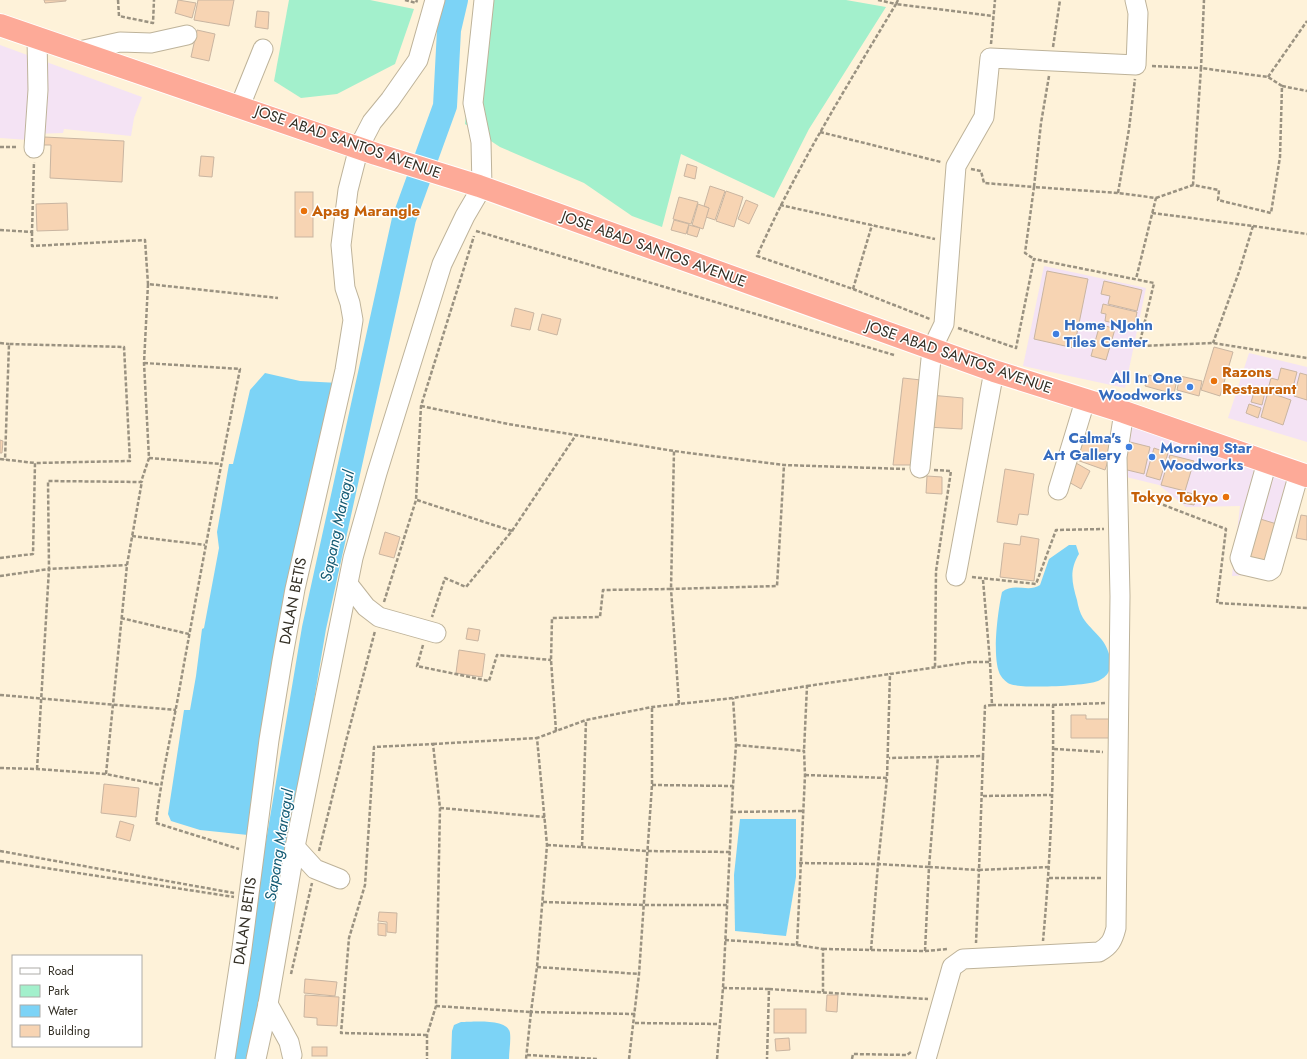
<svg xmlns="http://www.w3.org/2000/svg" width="1307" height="1059" font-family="Jost,sans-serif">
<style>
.commercial{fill:#f4e3f4}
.green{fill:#a3f0cc}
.water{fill:#7cd3f6}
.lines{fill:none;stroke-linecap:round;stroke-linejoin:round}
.river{stroke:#7cd3f6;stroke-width:24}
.building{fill:#f7d4b3;stroke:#c9b5a1}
.minor-casing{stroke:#beb39a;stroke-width:21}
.highway-casing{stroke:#fff;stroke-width:24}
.path{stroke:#9a9281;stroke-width:2.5;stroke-dasharray:4 2;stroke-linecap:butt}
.minor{stroke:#fff;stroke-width:19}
.highway{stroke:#fdaa98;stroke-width:22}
.food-dot{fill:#e8710a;stroke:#fff;stroke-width:1.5}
.shop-dot{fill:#3f7fe0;stroke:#fff;stroke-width:1.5}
.labels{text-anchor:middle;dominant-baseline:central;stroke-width:3;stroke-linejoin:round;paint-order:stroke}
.street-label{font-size:15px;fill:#332f25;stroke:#fff}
.food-label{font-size:15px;font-weight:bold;fill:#c56008;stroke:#fff;text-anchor:start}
.shop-label{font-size:15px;font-weight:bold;fill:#366cbe;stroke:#fff;text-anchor:start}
.water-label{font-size:16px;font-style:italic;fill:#155b73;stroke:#fff}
</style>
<rect width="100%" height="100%" fill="#fef2d9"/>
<g class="commercial">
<path d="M0 45 142 97 134 118 131 136 64 129 63 133 34 134 29 140 0 138Z"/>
<path d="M1044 266 1146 288 1125 388 1023 366Z"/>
<path d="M1249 353 1307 367V442L1228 418Z"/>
<path d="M1125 421 1299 481 1276 573 1232 576 1240 506 1186 507 1159 485 1122 476Z"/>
</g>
<g class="green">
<path d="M289 0H370L414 9 395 64 337 94 301 98 274 81Z"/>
<path d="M486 0H846L886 7 809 129 774 198 681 154 662 227 632 216 584 183 500 147 465 124 471 70Z"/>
</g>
<g class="water">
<path d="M265 373 300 381 339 383 248 835 200 830 171 821 168 814 184 710H190L196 676 202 629 204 628 219 548 217 532 229 464H233L250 390Z"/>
<path d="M1069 545H1076L1079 554C1069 570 1072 583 1077 600 1078 606 1080 613 1083 618 1093 633 1105 637 1110 657 1111 661 1112 667 1109 671 1107 676 1102 679 1098 681 1085 686 1023 689 1010 684 1007 683 1003 679 1001 676 991 661 998 610 1002 592 1014 582 1028 593 1040 585L1049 559Z"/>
<path d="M740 819H796V877L786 936 735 931 734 875Z"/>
<path d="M461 1022C472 1022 508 1018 510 1033 511 1041 509 1051 509 1059H451L452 1031 454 1025Z"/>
</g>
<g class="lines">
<path class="river" d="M244 1059 274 866 314 628 404 219 445 106 449 30 456 0"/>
</g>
<g class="building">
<path d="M44 0H66V1L45 3Z"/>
<path d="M178 0 196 3 192 18 175 13Z"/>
<path d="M198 0H234L229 26 194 20Z"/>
<path d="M257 11 269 12 268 29 255 27Z"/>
<path d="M197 30 215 34 209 61 191 57Z"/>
<path d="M44 137 124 141 122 182 50 178 51 145H43Z"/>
<path d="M201 156 214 157 212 177 199 176Z"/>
<path d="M687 164 697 167 695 179 684 176Z"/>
<path d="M710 186 725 191 715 220 706 217 709 208 704 206Z"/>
<path d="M726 191 743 197 734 227 716 221Z"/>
<rect x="295" y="192" width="18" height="45"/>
<path d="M679 197 698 202 691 224 673 219Z"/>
<path d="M746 200 758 205 749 224 738 219Z"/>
<path d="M67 203 68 230 37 231 36 204Z"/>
<path d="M698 204 709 208 703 229 692 225Z"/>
<path d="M674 220 689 224 686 234 671 230Z"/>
<path d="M689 225 700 228 697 237 687 234Z"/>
<path d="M1047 271 1088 279 1074 348 1034 339Z"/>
<path d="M1104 281 1142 290 1137 311 1108 304 1110 296 1101 294Z"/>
<path d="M1103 304 1137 312 1134 328 1105 321 1106 314 1101 313Z"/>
<path d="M515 308 534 313 530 330 511 326Z"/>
<path d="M542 314 561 319 557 335 538 330Z"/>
<path d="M1100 324 1115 329 1106 360 1091 356Z"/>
<path d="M1214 347 1233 352 1220 396 1201 390Z"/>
<path d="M1281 368 1297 372 1291 395 1268 389 1271 378 1278 380Z"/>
<path d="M1300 373 1307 375V400L1294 396Z"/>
<path d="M1149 375 1176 384 1174 394 1145 386Z"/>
<path d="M1180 376 1202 381 1199 396 1177 390Z"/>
<path d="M903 378 921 380 913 465H893Z"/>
<path d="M1255 389 1265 392 1262 405 1251 402Z"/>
<path d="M1268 392 1291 400 1283 425 1261 417Z"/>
<path d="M930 395 963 398 962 429 927 427Z"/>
<path d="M1249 404 1261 408 1258 418 1246 413Z"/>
<path d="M1084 432 1114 443 1105 470 1074 459Z"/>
<path d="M0 440 3 441 2 453H0Z"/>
<path d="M1126 441 1150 447 1144 474 1119 468Z"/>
<path d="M1154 448 1168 453 1160 480 1146 476Z"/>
<path d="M1170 455 1194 461 1185 491 1161 485Z"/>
<path d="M1076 463 1090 471 1081 489 1067 481Z"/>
<path d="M1005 469 1034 474 1028 515 1019 514 1017 525 997 522Z"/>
<path d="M927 476 942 477V494L926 493Z"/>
<path d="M1186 492 1197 495 1194 505 1183 503Z"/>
<path d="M1301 515 1307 516V540L1296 538Z"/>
<path d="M1257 518 1280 525 1269 565 1246 559Z"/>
<path d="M385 532 400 537 394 558 379 554Z"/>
<path d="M1021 536 1039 539 1034 581 1000 577 1004 543 1020 545Z"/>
<path d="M468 628 480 630 478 641 466 639Z"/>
<path d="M459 650 485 654 482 677 456 673Z"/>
<path d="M1071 715H1086V719H1109V738H1071Z"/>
<path d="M104 784 139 788 136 817 101 813Z"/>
<path d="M120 821 134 825 130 841 116 837Z"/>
<path d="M379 912 397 913 396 933 387 932V922L378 921Z"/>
<path d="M378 923 386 924V936L378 935Z"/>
<path d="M305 979 337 982 335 996 304 993Z"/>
<path d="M305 995 339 997 337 1026 317 1025V1018L304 1017Z"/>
<path d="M827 995H838L837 1012 826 1011Z"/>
<rect x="774" y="1009" width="32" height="24"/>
<path d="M789 1038 790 1050 776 1051 775 1039Z"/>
<rect x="312" y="1047" width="15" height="9"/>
</g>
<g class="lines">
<defs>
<g id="minor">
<path d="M75 52 120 42 151 43 187 35"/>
<path d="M240 106 263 49"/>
<path d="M34 148 38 90 37 38"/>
<path d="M1267 462 1240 558 1243 565 1269 571 1272 569 1299 473"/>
<path d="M920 468 932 349 944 324 956 166 984 117 990 58 1136 65 1138 13 1135 0"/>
<path d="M1058 490 1085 401"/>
<path d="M956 576 994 371"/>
<path d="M348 584 366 607 379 617 436 633"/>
<path d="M295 847 315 869 340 879"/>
<path d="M268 1004 289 1042 292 1055"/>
<path d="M225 1059 242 948 269 740 282 661 295 589 345 370 353 320 350 303 345 288 341 245 348 190 359 147 372 122 390 100 418 60 435 0"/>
<path d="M256 1059 268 1004 295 847 353 558 377 473 442 264 465 216 482 187 481 142 473 103 484 0"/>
<path d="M926 1059 952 967 963 959 1099 952C1110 946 1113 940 1116 928L1120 596 1117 457 1124 412"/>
</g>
<path id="highway" d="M0 25 376 154 479 186 994 371 1124 412 1307 476"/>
</defs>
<use href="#minor" class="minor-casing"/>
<use href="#highway" class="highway-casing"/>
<g class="path">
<path d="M118 0 119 16 153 23 154 0"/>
<path d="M405 0 416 3 417 0"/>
<path d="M878 0 896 4C847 86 796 168 757 256L853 289 930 319"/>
<path d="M898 0 896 4 993 16"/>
<path d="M991 44 995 0"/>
<path d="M1053 47 1060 0"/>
<path d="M1152 66 1201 68 1204 0"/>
<path d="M1049 76 1041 123 1034 187 1118 193 1156 198 1136 279"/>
<path d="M1268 77 1307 21"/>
<path d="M1282 86 1307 91"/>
<path d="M820 132 941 162"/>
<path d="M0 147H18"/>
<path d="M971 169 981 171 984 183 1034 187 1025 253 1034 259"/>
<path d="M1118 193 1129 129 1135 79"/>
<path d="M1156 198 1193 185 1219 190 1218 200 1271 213 1280 157 1282 86 1268 77 1201 68 1193 185"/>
<path d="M780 205 935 239"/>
<path d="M1152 213 1253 226 1239 272 1213 343"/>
<path d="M1253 226 1307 234"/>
<path d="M0 230 32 232 34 162"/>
<path d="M476 231 894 355"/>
<path d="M32 232V246L145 240 148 284"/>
<path d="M853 289 872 225"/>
<path d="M958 328 1016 348 1034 259 1154 283 1139 346 1213 343 1307 358"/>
<path d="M0 343 9 344"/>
<path d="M144 363 240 369C219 475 199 580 180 686 172 732 161 777 156 823L239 849"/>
<path d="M421 406 508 424 674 451 784 465 905 469"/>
<path d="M149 458 221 464"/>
<path d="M0 459 35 463"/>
<path d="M934 470 951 471 936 571 935 667"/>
<path d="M1135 494 1226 529 1217 603 1307 608"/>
<path d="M417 500 512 531 466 587 445 578 432 617"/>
<path d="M512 531 576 435"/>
<path d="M132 536 205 545"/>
<path d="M0 558 33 554 35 463 130 461 124 347 9 344 5 460"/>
<path d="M0 576 49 569 48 481 141 482 149 458 144 363 148 284 278 298"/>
<path d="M972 577 1036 584 1056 530 1104 529"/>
<path d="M983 580 990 662"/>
<path d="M384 602 416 500 421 406 474 236"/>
<path d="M121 618 189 634"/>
<path d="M423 645 417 666 489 681 497 655 551 660"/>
<path d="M807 686 890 674"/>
<path d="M0 695 176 710"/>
<path d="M679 704 671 589 777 586 784 465"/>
<path d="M992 705H1053C1054 784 1050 863 1043 941"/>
<path d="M1053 705 1105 703"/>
<path d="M556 731 551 660 552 618 600 617 603 590 671 589 674 451"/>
<path d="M433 744 537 738"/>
<path d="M1054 749 1103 752"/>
<path d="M983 756 979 870 1049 867"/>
<path d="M0 768 37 769 106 774 160 785"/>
<path d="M37 769 49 569 127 565"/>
<path d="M106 774 127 565 142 481"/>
<path d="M805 775 887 778 890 674 971 662H990L992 705 985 706 983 756 889 758"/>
<path d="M652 785 733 786"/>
<path d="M983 796 1051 795"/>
<path d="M440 808 545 817"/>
<path d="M732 812 803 811"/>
<path d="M547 845 582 847 586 720"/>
<path d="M582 847 646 851 730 852"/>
<path d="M0 851 234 893"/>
<path d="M319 851 346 741 375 631"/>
<path d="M0 861 234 897"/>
<path d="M799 863 878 864 929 867 938 756"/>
<path d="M1049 878H1102"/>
<path d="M543 902 644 905H727"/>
<path d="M725 940 797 945 805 775 804 751 736 745"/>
<path d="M797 945 823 949V992"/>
<path d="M823 949 925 951 929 867 979 870 976 943"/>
<path d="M871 950 878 864 887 778"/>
<path d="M925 951 948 949"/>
<path d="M537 967 639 974"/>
<path d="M291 974 312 883"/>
<path d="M723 988 769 989 767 1059"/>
<path d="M769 989 928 999"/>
<path d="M436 1006 531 1012 526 1059"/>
<path d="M635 1014 531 1012 537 967 547 845 537 738 586 720 652 707 733 698 807 686 804 751"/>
<path d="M635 1023 719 1024"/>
<path d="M427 1035 341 1033 349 938 365 885 374 747 433 744 440 808 436 1006 427 1035V1059"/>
<path d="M527 1055 598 1059"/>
<path d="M629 1059 639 974 652 785V707"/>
<path d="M717 1059 723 988 733 786 736 745 733 698"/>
<path d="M852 1059 853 1054 907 1055 911 1052"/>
</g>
<use href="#minor" class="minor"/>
<use href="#highway" class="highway"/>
</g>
<g class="food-dot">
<circle cx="304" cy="211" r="4"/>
<circle cx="1214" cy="381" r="4"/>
<circle cx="1226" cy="497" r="4"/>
</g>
<g class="shop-dot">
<circle cx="1056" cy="334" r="4"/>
<circle cx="1190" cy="387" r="4"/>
<circle cx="1129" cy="447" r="4"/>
<circle cx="1152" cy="457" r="4"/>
</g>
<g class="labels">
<g class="street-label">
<text transform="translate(348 142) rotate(19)">JOSE ABAD SANTOS AVENUE</text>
<text transform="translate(654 249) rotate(20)">JOSE ABAD SANTOS AVENUE</text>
<text transform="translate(959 357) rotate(19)">JOSE ABAD SANTOS AVENUE</text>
<text transform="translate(293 601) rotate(-79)">DALAN BETIS</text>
<text transform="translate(245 921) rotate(-82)">DALAN BETIS</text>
</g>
<g class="food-label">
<text x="312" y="211">Apag Marangle</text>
<text x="1222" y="372">Razons<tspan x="1222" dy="17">Restaurant</tspan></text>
<text x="1218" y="497" text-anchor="end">Tokyo Tokyo</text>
</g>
<g class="shop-label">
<text x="1064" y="325">Home NJohn<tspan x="1064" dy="17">Tiles Center</tspan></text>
<text x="1182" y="378" text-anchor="end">All In One<tspan x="1182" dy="17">Woodworks</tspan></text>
<text x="1121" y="438" text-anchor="end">Calma's<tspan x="1121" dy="17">Art Gallery</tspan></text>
<text x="1160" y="448">Morning Star<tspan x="1160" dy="17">Woodworks</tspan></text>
</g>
<g class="water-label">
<text transform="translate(337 526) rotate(-78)">Sapang Maragul</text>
<text transform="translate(279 845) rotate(-81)">Sapang Maragul</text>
</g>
</g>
<rect x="12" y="955" width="130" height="92" fill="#ffffff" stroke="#adaca8"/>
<rect x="20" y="968" width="20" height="6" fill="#ffffff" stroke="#adaca8"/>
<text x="48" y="975" font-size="12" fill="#332f25">Road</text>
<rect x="20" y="985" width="20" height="12" fill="#a3f0cc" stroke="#adaca8"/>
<text x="48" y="995" font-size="12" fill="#332f25">Park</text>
<rect x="20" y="1005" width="20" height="12" fill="#7cd3f6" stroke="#adaca8"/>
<text x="48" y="1015" font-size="12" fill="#332f25">Water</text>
<rect x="20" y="1025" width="20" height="12" fill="#f7d4b3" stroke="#adaca8"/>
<text x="48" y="1035" font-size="12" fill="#332f25">Building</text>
</svg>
